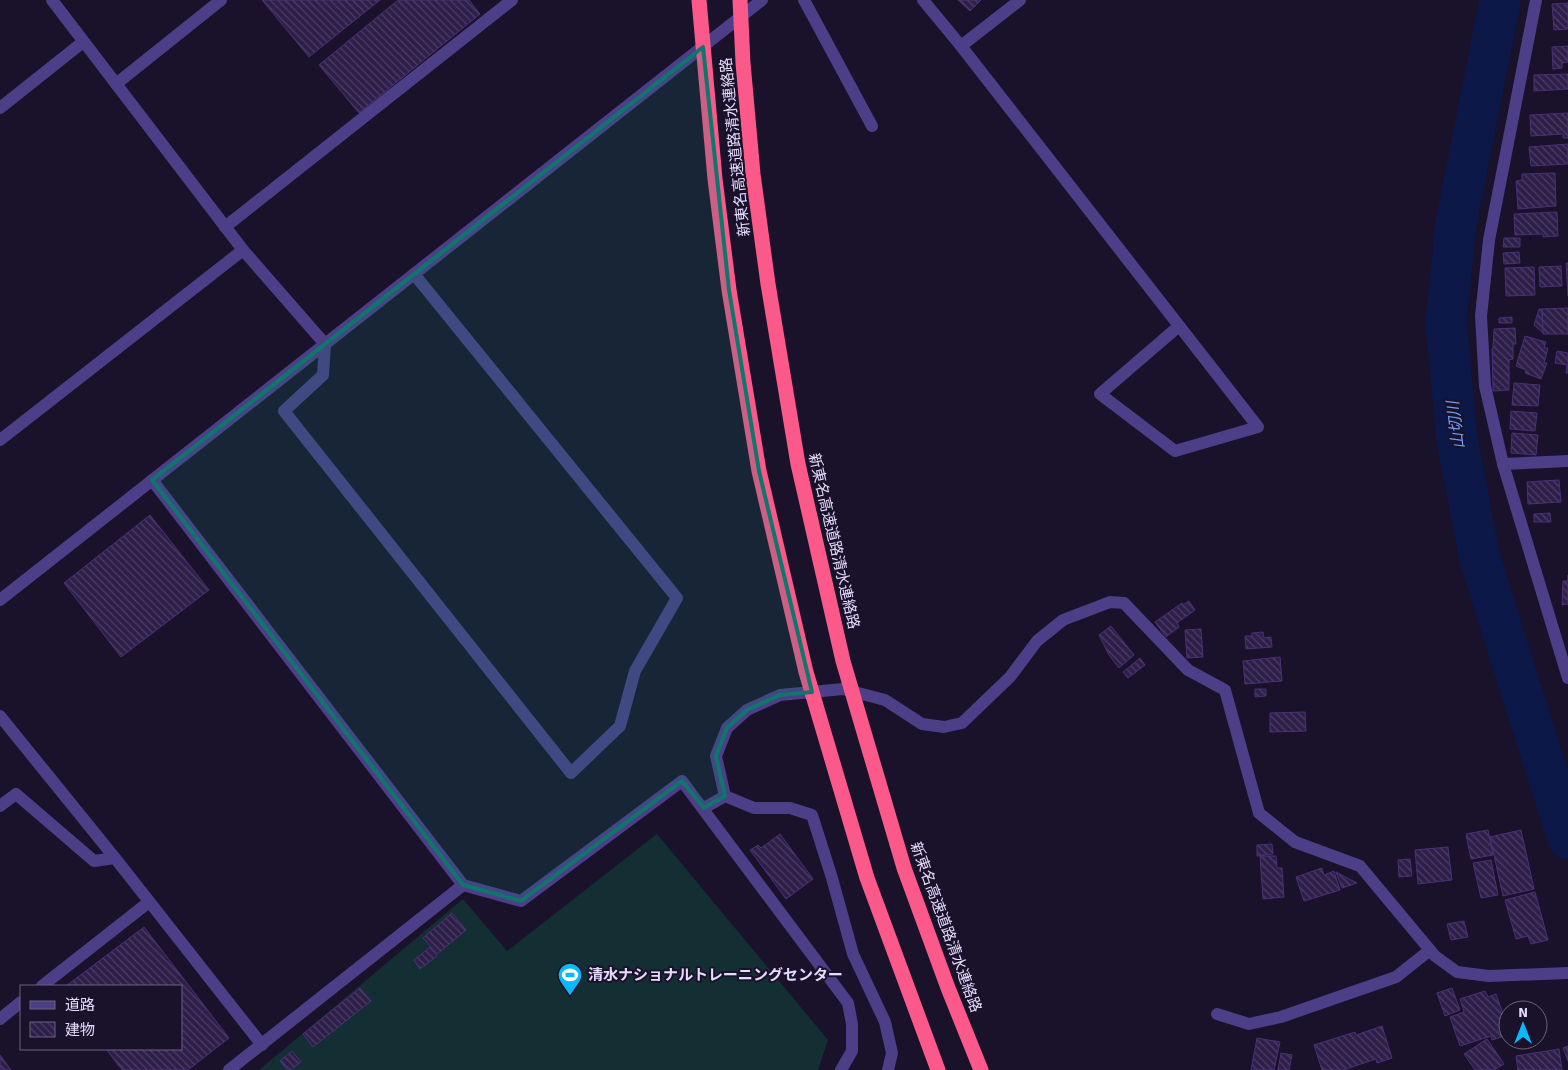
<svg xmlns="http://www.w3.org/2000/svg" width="1568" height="1070" font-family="Signika,'Noto Sans JP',sans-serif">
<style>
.pitch{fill:#142f34}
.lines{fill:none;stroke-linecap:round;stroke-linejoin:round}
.river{stroke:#0c1848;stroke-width:41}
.building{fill:url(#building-back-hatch);stroke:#4a3076}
.minor{stroke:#4d3e88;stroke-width:12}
.motorway-bridge{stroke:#fb598a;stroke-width:15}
.marked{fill:#0f766e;fill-opacity:0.2;stroke:#0f766e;stroke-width:4;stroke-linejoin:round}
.labels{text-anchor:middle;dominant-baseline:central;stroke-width:4;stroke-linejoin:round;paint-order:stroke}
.street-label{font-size:15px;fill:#e5dbfe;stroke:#1a112a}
.poi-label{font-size:15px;font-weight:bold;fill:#e5dbfe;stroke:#1a112a;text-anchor:start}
.water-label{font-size:16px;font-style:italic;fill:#6ba0fc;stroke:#1a112a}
</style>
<defs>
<pattern id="building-back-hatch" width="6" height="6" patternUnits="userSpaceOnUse" patternTransform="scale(1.25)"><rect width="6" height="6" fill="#2e1e4a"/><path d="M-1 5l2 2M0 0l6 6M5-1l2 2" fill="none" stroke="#4c3e65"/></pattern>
</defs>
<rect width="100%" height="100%" fill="#1a112a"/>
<path class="pitch" d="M657 834 828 1040 818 1070H259L463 899 507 951Z"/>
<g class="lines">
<path class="river" d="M1500 0 1456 224 1446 321 1457 440 1480 559 1568 839"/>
</g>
<g class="building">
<path d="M262 0H380L309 57Z"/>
<path d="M398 0H469L480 14 359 113 319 65Z"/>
<path d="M958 0H981L970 11Z"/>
<path d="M1568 3V29L1554 30 1552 4Z"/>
<path d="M1568 46V62L1562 63V68L1553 69 1552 47Z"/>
<path d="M1568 74V89L1534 91V75Z"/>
<path d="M1568 113V138H1563V134L1531 136 1530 115Z"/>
<path d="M1568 144V164L1531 166 1529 147Z"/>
<path d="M1555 173 1556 206 1518 209 1516 181 1522 180V174Z"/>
<path d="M1557 212 1558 236 1543 237V234L1515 235 1514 214Z"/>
<path d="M1504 238H1520V247H1503Z"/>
<path d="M1519 252 1520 263 1504 264 1503 253Z"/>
<path d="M1566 263H1568V296Z"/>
<path d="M1561 266 1562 286 1540 287 1539 267Z"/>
<path d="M1534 267 1535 295 1506 296 1505 268Z"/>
<path d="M1568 308V334H1543L1542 309Z"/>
<path d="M1539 309H1542L1543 333 1534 325Z"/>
<path d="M1512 317V323H1499V318Z"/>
<path d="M1515 328 1516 344H1513V359L1509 360V390L1493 391 1492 349 1493 348 1494 329Z"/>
<path d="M1525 336 1546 342 1544 348H1548L1544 363H1547L1541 379 1525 373 1526 370 1516 366Z"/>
<path d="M1557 351 1568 353V373H1566L1567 365 1555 363Z"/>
<path d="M1514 383 1540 385 1538 406 1512 405Z"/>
<path d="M1511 411 1537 413 1535 431 1510 429Z"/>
<path d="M1512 433 1538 435 1536 455 1511 453Z"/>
<path d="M1559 480 1561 502 1528 504 1527 482Z"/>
<path d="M1550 513 1551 522H1534V514Z"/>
<path d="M150 515 209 590 121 657 64 583Z"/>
<path d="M1568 575V604L1562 605 1563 581H1568Z"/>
<path d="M1189 601 1195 610 1177 623 1179 627 1166 637 1155 622 1182 603 1183 605Z"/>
<path d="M1111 626 1134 655 1119 668 1109 655 1099 635Z"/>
<path d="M1201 629 1203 657 1187 658 1185 630Z"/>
<path d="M1263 632 1264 638 1271 637 1272 647 1246 649 1245 636H1252V633Z"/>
<path d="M1280 657 1282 681 1245 684 1243 661Z"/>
<path d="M1140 658 1145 665 1128 678 1123 672Z"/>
<path d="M1255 689H1266V696L1255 697Z"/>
<path d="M1305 712 1306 731 1270 732V713Z"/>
<path d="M1488 830 1493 855 1471 859 1466 834Z"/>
<path d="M1521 830 1534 889 1503 896 1490 837Z"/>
<path d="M780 834 813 879 786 899 750 850 758 845 761 848Z"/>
<path d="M1272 844 1273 854 1257 856V845Z"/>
<path d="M1448 847 1452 880 1418 884 1415 850Z"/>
<path d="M1260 856H1276L1277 868H1282L1284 897 1263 899Z"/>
<path d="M1410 859 1412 876 1399 877 1398 860Z"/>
<path d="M1491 860 1498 895 1481 898 1473 863Z"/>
<path d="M1322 868 1324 875 1334 871 1340 890 1304 901 1296 877Z"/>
<path d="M1336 872 1357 883 1342 888Z"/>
<path d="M1535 892 1548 940 1531 944 1528 936 1516 939 1505 900Z"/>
<path d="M452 913 466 930 437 954 423 938Z"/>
<path d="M1464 921 1468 937 1451 940 1447 924Z"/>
<path d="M144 927 229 1038 188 1070H122L106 1049H181V986H66Z"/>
<path d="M430 947 437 956 420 969 414 960Z"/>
<path d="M360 988 371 1001 313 1047 303 1034Z"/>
<path d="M1452 988 1460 1010 1445 1016 1437 993Z"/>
<path d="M1485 991 1488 997 1496 994 1508 1028V1035L1492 1040 1491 1036 1460 1046 1450 1017 1464 1012 1460 999Z"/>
<path d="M1382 1026 1392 1058 1377 1063 1376 1059 1343 1070H1322L1314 1045 1355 1032 1356 1035Z"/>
<path d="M1257 1038 1280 1042 1274 1070H1251Z"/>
<path d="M1487 1039 1504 1064 1494 1070H1475L1464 1054Z"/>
<path d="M1568 1046V1061L1563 1048Z"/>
<path d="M1559 1049 1562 1070H1518L1516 1056Z"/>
<path d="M292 1051 301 1062 290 1070H287L280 1061Z"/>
<path d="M1281 1053 1292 1055 1289 1070H1278Z"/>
<path d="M0 1055 11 1070H0Z"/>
</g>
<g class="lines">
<g class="minor">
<path d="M52 0 243 250 325 344 323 375 284 411 571 773 620 726 635 671 677 598 414 274"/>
<path d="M804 0 872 126"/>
<path d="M923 0 961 46 1020 0"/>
<path d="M1536 0 1489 240 1481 316 1485 386 1503 464 1568 678"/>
<path d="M961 46 1258 427 1175 451 1100 394 1179 326"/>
<path d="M116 84 221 0"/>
<path d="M0 108 83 42"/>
<path d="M225 227 512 0"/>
<path d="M0 440 243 250"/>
<path d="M1503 464 1568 461"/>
<path d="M152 480 463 885 521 901 682 781 848 1003 852 1024V1051L841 1070"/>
<path d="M0 600 762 0"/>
<path d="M0 716 115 858 262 1045"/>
<path d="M725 796 754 808H790L812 815 832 878 853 954 885 1022 892 1053 888 1070"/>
<path d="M0 806 16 794 94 861 115 858"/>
<path d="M704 808 725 796 716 756 727 728 747 710 780 695 843 689 885 700 922 724 944 727 962 723 1010 677 1037 641 1063 620 1110 602 1124 603 1188 670 1225 690 1259 813 1295 842 1360 866 1435 956 1457 972 1489 976 1568 973"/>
<path d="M42 986 149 902"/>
<path d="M1217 1014 1249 1024 1281 1017 1396 977 1430 950"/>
<path d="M0 1019 21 1002"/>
<path d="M229 1070 463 885"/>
</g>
<g class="motorway-bridge">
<path d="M699 0 715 179 729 290 759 471 806 672 867 878 938 1070"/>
<path d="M740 0 743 63 753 174 768 284 798 464 843 661 904 868 948 988 981 1070"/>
</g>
</g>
<path class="marked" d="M703 47 729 290 759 471 812 692 780 695 747 710 727 728 716 756 725 796 704 808 682 781 521 901 463 885 152 480Z"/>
<defs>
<symbol id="stadium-pin" viewBox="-11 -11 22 30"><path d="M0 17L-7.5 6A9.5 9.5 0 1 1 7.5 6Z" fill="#0bb9fa" stroke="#1a112a"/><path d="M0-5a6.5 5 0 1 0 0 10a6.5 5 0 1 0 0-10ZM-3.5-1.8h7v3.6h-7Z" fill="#fff"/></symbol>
</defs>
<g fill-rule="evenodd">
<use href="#stadium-pin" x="556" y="961" width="28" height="38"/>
</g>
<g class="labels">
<g class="street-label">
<text transform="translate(735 147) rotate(-96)">新東名高速道路清水連絡路</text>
<text transform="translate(834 541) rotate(77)">新東名高速道路清水連絡路</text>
<text transform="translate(946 927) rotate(70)">新東名高速道路清水連絡路</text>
</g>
<g class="poi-label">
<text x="588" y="975">清水ナショナルトレーニングセンター</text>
</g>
<g class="water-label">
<text transform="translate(1456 425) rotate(-97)">山切川</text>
</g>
</g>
<rect x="20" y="985" width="162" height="65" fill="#1a112a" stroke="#6b627f"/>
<rect x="30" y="1001" width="25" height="8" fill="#4d3e88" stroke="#6b627f"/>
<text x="65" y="1010" font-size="15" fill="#e5dbfe">道路</text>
<rect x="30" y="1022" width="25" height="15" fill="url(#building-back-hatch)" stroke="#6b627f"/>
<text x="65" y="1035" font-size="15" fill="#e5dbfe">建物</text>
<g transform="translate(1523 1025)"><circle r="24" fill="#1a112a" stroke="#6b627f"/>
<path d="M0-4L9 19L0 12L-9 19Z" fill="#0bb9fa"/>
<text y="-8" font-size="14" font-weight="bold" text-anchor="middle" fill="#e5dbfe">N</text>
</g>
</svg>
